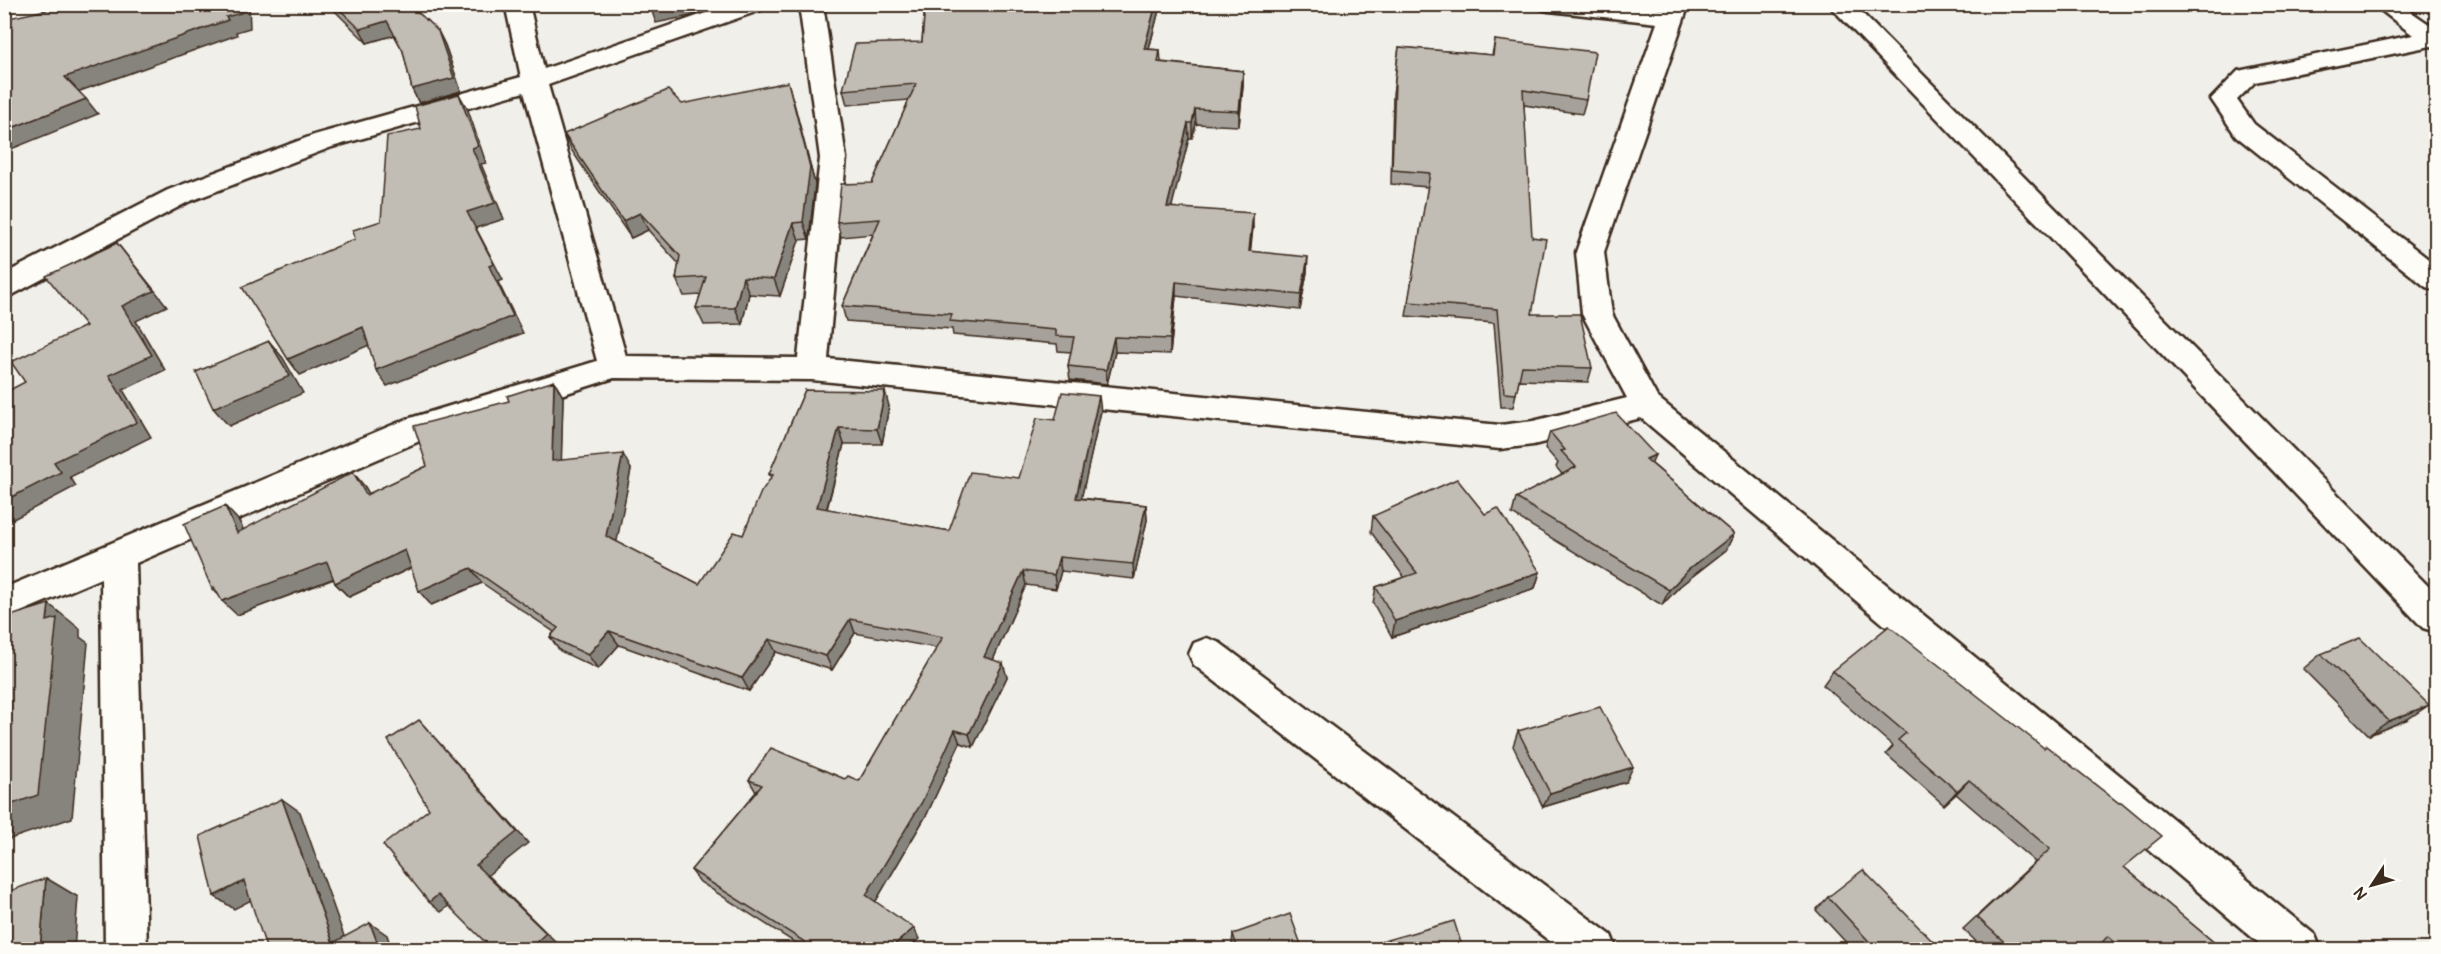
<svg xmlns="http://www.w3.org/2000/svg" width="2441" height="954" font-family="Pangolin,sans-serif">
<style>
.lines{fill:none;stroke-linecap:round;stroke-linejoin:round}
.minor-casing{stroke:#3b2a1e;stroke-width:5}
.minor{fill:#fdfcf7;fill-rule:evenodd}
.wall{fill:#a6a29b;stroke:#3b2a1e;stroke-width:1.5}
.shaded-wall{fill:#87847e;stroke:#3b2a1e;stroke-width:1.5}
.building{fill:#c1bcb4;stroke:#3b2a1e;stroke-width:1.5}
</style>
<rect width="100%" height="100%" fill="#f1efea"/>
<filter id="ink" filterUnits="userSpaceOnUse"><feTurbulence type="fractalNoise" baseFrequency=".0167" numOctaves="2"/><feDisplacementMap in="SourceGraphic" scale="12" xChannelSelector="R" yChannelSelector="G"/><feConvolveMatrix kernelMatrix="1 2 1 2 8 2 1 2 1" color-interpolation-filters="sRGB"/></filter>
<g filter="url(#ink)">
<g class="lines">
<defs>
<g id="minor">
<path d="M26 4H69L66 9 4 24V10Z"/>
<path d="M505 4H529L544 69 732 4H767L764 9 548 85 626 356 798 358 820 158 799 4H823L846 158 828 359 1500 425 1533 421 1627 398 1582 314 1576 252 1657 23 1549 11 1541 9 1538 4H1620L1663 9 1665 4H1689L1604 252 1612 314 1657 397 2315 935 2321 950H2267L1641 418 1533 445 1500 449 812 380 614 378 429 437 136 563 147 950H105L101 578 4 619V588L407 419 597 361 524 92 332 147 188 202 14 294 4 297V274L168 190 314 135 521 77Z"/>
<path d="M1828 4H1853L2436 594V632L2423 628Z"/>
<path d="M2373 4H2400L2436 29V47L2431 46 2255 82 2237 100 2254 124 2436 265V290L2426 287 2236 136 2211 99 2238 71 2413 35Z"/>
<path d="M1207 638 1220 643 1611 935 1617 950H1561L1194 665 1189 654 1194 643Z"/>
</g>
</defs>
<use href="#minor" class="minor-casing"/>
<use href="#minor" class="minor"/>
</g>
<g class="wall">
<path d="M328 4H409L438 31 445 45 461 91 419 103 412 89 403 51 394 35 367 43Z"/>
<path d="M925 4H1157L1158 14 1149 49 1160 50 1161 62 1243 71V86L1239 126 1196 124 1192 138H1189L1171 207 1253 227 1250 251 1307 272 1300 310 1176 296 1170 354 1115 352 1107 384 1070 380 1068 366 1071 352 1058 351 1057 344 953 335 952 329 846 321 842 306 873 234 841 237 837 222 872 183 909 100 847 105 843 90 922 42Z"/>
<path d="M1495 40 1586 100 1582 114 1524 105 1532 314 1592 368 1588 382 1519 380 1513 407H1501L1494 323 1406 316 1428 187 1391 184 1393 94 1399 47 1492 55Z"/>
<path d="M793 99 815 184 809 239 799 240 780 296 749 294 742 324 704 325 696 308 701 295 684 296 676 279 679 264 648 230 631 238 572 151 564 134 682 104Z"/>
<path d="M554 381 563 397 561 460 631 469 616 542 699 584 743 535 771 478 769 474 805 390 889 406 882 444H844L827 509 949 531 1019 478 1055 420 1101 411 1081 498 1146 505 1147 520 1134 579 1061 571 1056 589 1026 585 993 660 1007 677 973 747 960 743 927 814 875 902 919 939 800 946 700 882 691 870 756 792 749 780 845 779 859 781 937 648 855 633 832 670 776 652 749 691 619 645 598 669 560 651 550 637 554 632 482 583 431 605 411 568 349 597 335 583 334 579 237 615 239 521 243 530 365 487 369 494 427 466 509 401Z"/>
<path d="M1550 432 1651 463 1734 534 1726 550 1680 586 1662 605 1512 514 1516 498 1562 474 1556 467 1558 463 1545 448Z"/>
<path d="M1485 514 1540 572 1535 588 1392 637 1373 603 1376 587 1404 577 1371 532 1373 516Z"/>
<path d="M2321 654 2408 719 2369 735 2303 669Z"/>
<path d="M1833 671 2124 867 2223 950H1985L1963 929 2035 862 1956 794 1944 805 1886 754 1893 746 1823 685Z"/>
<path d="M1518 731 1626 782 1543 807 1513 746Z"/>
<path d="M1828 897 1941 950H1853L1816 910Z"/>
<path d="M1233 934 1303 950H1234L1232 944Z"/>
</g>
<g class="shaded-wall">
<path d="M240 4H249L250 28 236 32 237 35 77 92 65 77 226 17Z"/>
<path d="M658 4H724L690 16 656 23 650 6Z"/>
<path d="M1156 4H1157L1158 14 1145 64 1144 49Z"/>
<path d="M387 21 395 35 367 43 360 29Z"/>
<path d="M438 31 445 45 461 91 419 103 412 89Z"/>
<path d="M1243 71V86L1239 126V111Z"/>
<path d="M788 82 815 184 809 239 803 222Z"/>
<path d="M459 94 468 110 486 163 481 164 504 219 476 228 503 280 498 282 523 333 387 386 376 370 467 212 472 148Z"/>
<path d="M86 99 98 114 4 152V131Z"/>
<path d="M1195 109 1196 124 1192 138V123Z"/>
<path d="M1188 123 1189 138 1168 222 1167 207Z"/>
<path d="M640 213 648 230 631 238 623 221Z"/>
<path d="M1253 213V227L1249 265V251Z"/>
<path d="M793 223 799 240 780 296 774 279Z"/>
<path d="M117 243 167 306 136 321 165 370 123 390 151 437 70 477 76 486 4 524V501L109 375 122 306Z"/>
<path d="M1308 257 1307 272 1300 310 1301 295Z"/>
<path d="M743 277 749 294 742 324 735 308Z"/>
<path d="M1176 282V296L1170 354V339Z"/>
<path d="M363 327 374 343 300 375 288 359Z"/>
<path d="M1114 337 1115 352 1107 384 1106 370Z"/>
<path d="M269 341 283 358 303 393 229 426 213 408Z"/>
<path d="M554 381 563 397 561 476 552 461Z"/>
<path d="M885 391 889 406 882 444 877 429Z"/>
<path d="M1099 396 1101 411 1078 513 1076 498Z"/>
<path d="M839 428 844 444 823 522 817 507Z"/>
<path d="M623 454 631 469 615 551 606 536Z"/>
<path d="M1655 455 1648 471 1646 459Z"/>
<path d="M353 472 365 487 378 510 366 495Z"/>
<path d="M1146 505 1147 520 1134 579 1133 564Z"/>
<path d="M225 506 239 521 252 547 237 533Z"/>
<path d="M1734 534 1726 550 1680 586 1662 605 1669 590 1688 570Z"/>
<path d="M405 550 417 565 349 597 335 583Z"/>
<path d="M1059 557 1061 571 1056 589 1054 575Z"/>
<path d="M327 562 340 576 237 615 222 601 224 600 212 589 214 587Z"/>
<path d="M471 568 482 583 431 605 419 591Z"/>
<path d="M1023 571 1026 585 988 671 984 657Z"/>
<path d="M1540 572 1535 588 1392 637 1395 621Z"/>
<path d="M49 604 80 629V637L88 643 72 818 4 841V807L47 621Z"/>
<path d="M850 619 855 633 832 670 826 656Z"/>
<path d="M609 631 619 645 598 669 588 655Z"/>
<path d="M769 639 776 652 749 691 742 678Z"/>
<path d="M1003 663 1007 677 973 747 969 734Z"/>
<path d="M2429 705 2408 719 2369 735 2389 721Z"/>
<path d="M419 720 528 843 488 875 557 943 550 950H528L476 865Z"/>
<path d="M955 730 960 743 927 814 873 906 866 895Z"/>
<path d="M1633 767 1626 782 1543 807 1550 793Z"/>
<path d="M1969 780 1956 794 1944 805 1957 791Z"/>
<path d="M282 799 300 812 349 950 333 943Z"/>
<path d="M46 878 78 897 74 950H40Z"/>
<path d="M244 881 263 894 234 909 214 896Z"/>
<path d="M438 895 450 905 441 912 429 902Z"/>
<path d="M370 923 387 935 392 950H380Z"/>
<path d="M914 928 919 939 907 950H888Z"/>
</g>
<g class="building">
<path d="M48 4H240L241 13 226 17 228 20 65 77 86 99 4 131V19L46 10Z"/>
<path d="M334 4H409L438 31 454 78 412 89 403 51 387 21 360 29Z"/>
<path d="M925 4H1156L1144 49 1160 50 1158 62 1243 71 1239 111 1195 109 1192 123H1188L1167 207 1253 213 1249 251 1308 257 1301 295 1176 282 1170 339 1114 337 1106 370 1068 366 1074 337 1056 336V330L950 321 952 314 842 306 880 219 837 222 841 184 872 183 916 84 843 90 855 44 922 42Z"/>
<path d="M1495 40 1595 52 1586 100 1523 90 1532 237 1546 239 1532 314H1580L1592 368 1522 366 1516 394 1504 393 1497 309 1408 302 1430 173 1392 170 1395 80 1399 47 1493 55Z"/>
<path d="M788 82 810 167 803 222 793 223 774 279 743 277 735 308H696L706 277 676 279 680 256 640 213 623 221 564 134 668 90 682 104Z"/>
<path d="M459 94 478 146 472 148 495 203 467 212 494 264 489 266 513 316 376 370 363 327 288 359 242 287 355 239 353 230 381 221 387 136 421 129 415 106Z"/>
<path d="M117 243 154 291 122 306 152 355 109 375 137 422 54 462 61 472 4 501V393L25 382 11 362 86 326 46 276Z"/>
<path d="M269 341 290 376 213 408 196 372Z"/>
<path d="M554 381 552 461 623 454 606 536 699 584 734 532 743 535 761 492 773 475 769 474 805 390 885 391 877 429 839 428 817 507 949 531 970 472 1019 478 1037 418 1055 420 1062 392 1099 396 1076 498 1146 505 1133 564 1059 557 1054 575 1023 571 984 657 1003 663 969 734 955 730 922 802 866 895 914 928 888 950H795L805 942 691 870 762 785 749 780 771 748 845 779 848 776 859 781 943 637 850 619 826 656 769 639 742 678 609 631 588 655 550 637 558 628 471 568 419 591 405 550 335 583 327 562 222 601 214 587 212 589 184 524 225 506 237 533 353 472 366 495 427 466 414 426 509 401 507 396Z"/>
<path d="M1616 413 1655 455 1646 459 1734 534 1688 570 1669 590 1516 498 1576 467 1561 451 1565 450 1550 432Z"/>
<path d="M1457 479 1485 514 1498 508 1540 572 1395 621 1376 587 1417 573 1373 516Z"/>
<path d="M49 604 47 621 57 618 38 795 4 807V618Z"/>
<path d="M1889 626 2044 748 2046 746 2119 803 2121 802 2162 836 2124 867 2223 950H2123L2108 936 2095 950H2013L1977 917 2050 849 1969 780 1957 791 1898 740 1906 733 1833 671Z"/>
<path d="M2360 638 2429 705 2389 721 2321 654Z"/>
<path d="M1600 707 1633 767 1550 793 1518 731Z"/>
<path d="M419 720 517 832 476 865 546 933 528 950H493L438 895 429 902 383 845 429 809 388 740Z"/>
<path d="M282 799 333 943 370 923 380 950H267L244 881 214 896 200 836Z"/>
<path d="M1863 870 1941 950H1877L1828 897Z"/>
<path d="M46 878 40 950H4V893Z"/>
<path d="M1290 914 1303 950H1238L1233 934Z"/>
<path d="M1454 921 1463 949 1461 950H1352Z"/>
</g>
</g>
<rect width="2441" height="954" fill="none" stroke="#fdfcf7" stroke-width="24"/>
<rect x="12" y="12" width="2417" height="930" fill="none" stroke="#3b2a1e" stroke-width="2" filter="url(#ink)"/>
<g transform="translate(2372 885) rotate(234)" stroke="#fdfcf7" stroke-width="4.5" paint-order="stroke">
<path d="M0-4.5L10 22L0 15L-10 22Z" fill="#3b2a1e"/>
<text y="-9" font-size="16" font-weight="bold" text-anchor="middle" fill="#3b2a1e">N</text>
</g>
</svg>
